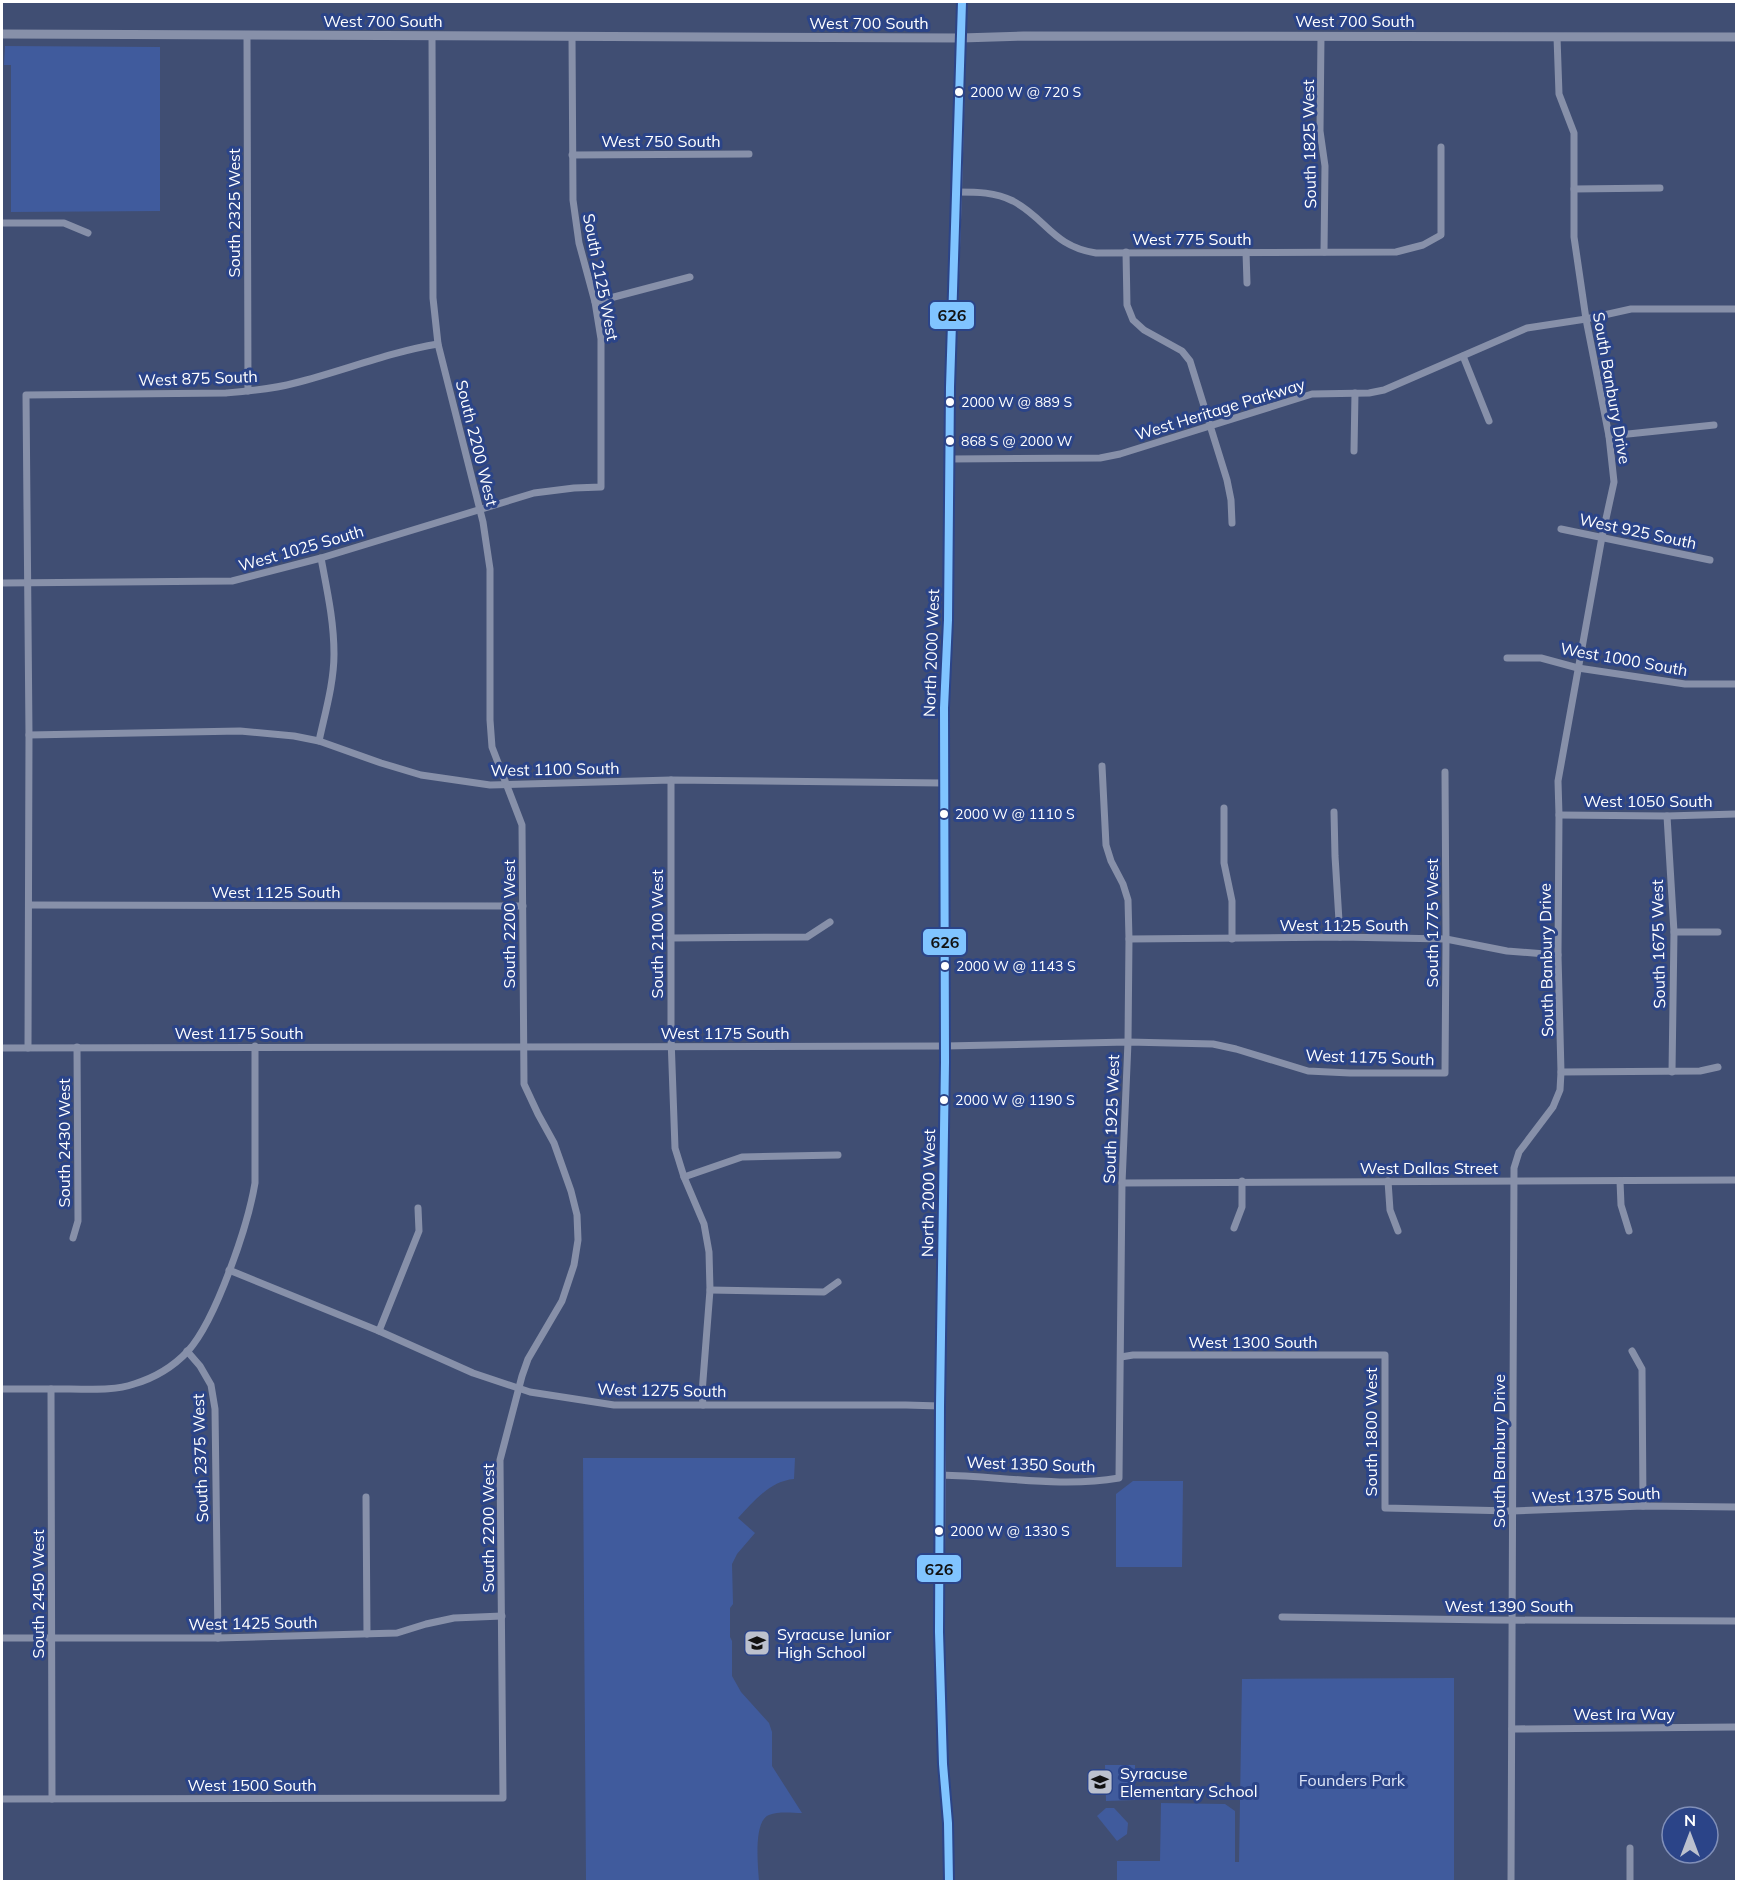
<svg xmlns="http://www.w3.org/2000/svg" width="1738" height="1883" font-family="Mulish,sans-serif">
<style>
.green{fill:#405b9d}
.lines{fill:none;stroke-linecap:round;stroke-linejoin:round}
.minor{stroke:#8790a9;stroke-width:7}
.tertiary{stroke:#8790a9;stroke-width:9}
.primary{stroke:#868fa6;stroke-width:10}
.bus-1-casing{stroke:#2b4488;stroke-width:12}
.bus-1{stroke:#80c4ff;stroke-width:8}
.bus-dot{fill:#fff;stroke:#2b4488;stroke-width:2}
.labels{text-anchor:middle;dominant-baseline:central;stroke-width:6;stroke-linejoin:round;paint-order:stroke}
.bus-label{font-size:14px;fill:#fff;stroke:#2b4488;text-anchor:start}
.street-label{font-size:16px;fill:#fff;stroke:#2b4488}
.poi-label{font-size:16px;fill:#fff;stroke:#2b4488;text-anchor:start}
.park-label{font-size:16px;fill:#dce4f7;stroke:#2b4488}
.line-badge{stroke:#2b4488;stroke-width:2}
.pale-badge-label{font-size:16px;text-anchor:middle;font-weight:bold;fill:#111}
</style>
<rect width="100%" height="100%" fill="#404e73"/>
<g class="green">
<path d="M5 46 160 47V211L11 212V65H4Z"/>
<path d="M583 1458H795L794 1479C770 1481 754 1501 738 1518L755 1533 737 1554 732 1564 733 1604 730 1608V1637L732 1641V1676L741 1692 769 1723 772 1732V1766L802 1813C792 1813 779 1811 769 1815 753 1821 758 1866 759 1881H586Z"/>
<path d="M1133 1481H1183L1182 1567H1116V1494Z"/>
<path d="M1454 1678V1881H1117V1861H1160L1161 1803 1225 1804 1235 1811V1862H1239L1242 1679Z"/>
<path d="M1105 1765H1135V1800L1106 1801Z"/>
<path d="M1106 1808H1114L1128 1823 1127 1834 1117 1841 1097 1816Z"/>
</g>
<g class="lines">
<g class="minor">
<path d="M247 35 248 391"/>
<path d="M1321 36 1320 131 1325 166 1324 252"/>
<path d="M572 155 749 154"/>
<path d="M1574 189 1660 188"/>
<path d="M957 192C977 192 995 192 1013 201 1047 219 1052 246 1096 253L1396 252 1423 245 1441 235V147"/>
<path d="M2 223H64L88 233"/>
<path d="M1126 252 1127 305 1133 320 1144 330 1182 351 1190 361 1227 480 1231 500 1232 523"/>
<path d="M1246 252 1247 283"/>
<path d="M595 302 690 277"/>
<path d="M1463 356 1489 421"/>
<path d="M1609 436 1714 425"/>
<path d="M1354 451 1355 393"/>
<path d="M950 459 1100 458 1120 454 1312 394 1369 393 1384 390 1527 328 1586 319 1631 309H1736"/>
<path d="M1561 529 1710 560"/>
<path d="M2 583 232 581 321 558 534 493 574 488 601 487V339L595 302 579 243 573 200 572 36"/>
<path d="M1507 658H1541L1578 668 1685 684H1736"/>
<path d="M29 735 240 731 294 736 319 741 381 763 421 775 490 785 671 780 943 783"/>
<path d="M319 741C325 713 334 683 334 654 334 621 327 590 321 558"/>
<path d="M671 780V1038L675 1148 684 1177 704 1224 709 1252 710 1290 702 1393 703 1405"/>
<path d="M1224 808V863L1232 901V939"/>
<path d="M1334 812 1335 856 1340 937"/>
<path d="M1559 815 1667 816 1736 814"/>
<path d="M1667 816 1674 932 1672 1072"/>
<path d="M29 905 523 906"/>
<path d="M1674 932H1718"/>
<path d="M671 938 807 937 830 922"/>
<path d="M1129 939 1340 937 1446 939 1507 951 1558 955"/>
<path d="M2 1048 945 1046 1128 1042 1213 1044 1236 1049 1308 1071 1350 1073H1445L1446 939 1445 772"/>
<path d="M28 1048 29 735 26 395 226 393C249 391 273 389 295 383 343 371 389 352 438 344"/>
<path d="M1561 1072 1700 1071 1718 1067"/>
<path d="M684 1177 742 1157 838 1155"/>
<path d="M1388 1181 1390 1210 1398 1231"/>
<path d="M1620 1181 1621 1205 1629 1231"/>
<path d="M1122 1183 1736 1180"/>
<path d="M1234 1228 1242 1207V1181"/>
<path d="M73 1238 78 1221 77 1047"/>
<path d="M229 1270 379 1331 473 1373 530 1392 614 1405H906L940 1406"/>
<path d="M710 1290 824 1292 838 1282"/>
<path d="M379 1331 419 1231 418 1208"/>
<path d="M187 1351 200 1366 211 1385 215 1409 218 1638"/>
<path d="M1632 1351 1642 1369 1643 1506"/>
<path d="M1121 1357 1133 1355H1385V1508L1512 1511 1643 1506 1736 1507"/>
<path d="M2 1389C24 1389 47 1389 70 1389 91 1389 114 1391 134 1384 154 1378 173 1367 188 1351 216 1320 248 1225 255 1183V1046"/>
<path d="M51 1389 52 1799"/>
<path d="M941 1475C1000 1476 1060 1488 1119 1478L1122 1183 1128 1042 1129 939 1128 900 1123 884 1111 861 1106 845 1102 766"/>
<path d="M366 1497 367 1634"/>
<path d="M1282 1617 1494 1620 1736 1621"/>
<path d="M2 1638H218L397 1633 426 1624 454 1618 502 1616"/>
<path d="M1512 1729 1736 1727"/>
<path d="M2 1799 503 1798 500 1460 522 1376 528 1359 562 1301 574 1265 578 1240 577 1215 571 1191 554 1143 538 1114 524 1084 522 825 492 747 490 720V569L483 522 438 344 433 298 432 36"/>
<path d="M1511 1882 1514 1168 1519 1152 1553 1107 1560 1090 1561 1072 1558 955 1559 815 1558 781 1602 537 1614 482 1609 436 1586 319 1574 237V133L1559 94 1557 37"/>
<path d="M1630 1882V1848"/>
</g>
<path class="tertiary" d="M2 34 961 38 1023 36 1736 37"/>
<path class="primary" d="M949 1882 948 1823 943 1764 939 1632 941 1475 940 1406 945 1062 944 708 948 620 950 387 957 192 962 2"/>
<defs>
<path id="bus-1" d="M949 1882 948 1823 943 1764 939 1632 940 1406 945 1062 944 708 948 620 950 387 962 2"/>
</defs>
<use href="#bus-1" class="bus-1-casing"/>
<use href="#bus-1" class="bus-1"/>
</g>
<defs>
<symbol id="school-square" viewBox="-11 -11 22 22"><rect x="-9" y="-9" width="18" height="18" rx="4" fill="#bcc1ce" stroke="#2b4488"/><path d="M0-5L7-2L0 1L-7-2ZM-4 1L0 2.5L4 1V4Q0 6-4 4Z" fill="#111"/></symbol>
</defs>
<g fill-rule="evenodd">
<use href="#school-square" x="742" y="1628" width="30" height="30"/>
<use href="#school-square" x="1085" y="1767" width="30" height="30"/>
</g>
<g class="bus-dot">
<circle cx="959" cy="92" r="5"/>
<circle cx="950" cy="402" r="5"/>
<circle cx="950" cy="441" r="5"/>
<circle cx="944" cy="814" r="5"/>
<circle cx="945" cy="966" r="5"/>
<circle cx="944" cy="1100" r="5"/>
<circle cx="939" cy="1531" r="5"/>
</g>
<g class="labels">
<g class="bus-label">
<text x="970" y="92">2000 W @ 720 S</text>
<text x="961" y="402">2000 W @ 889 S</text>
<text x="961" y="441">868 S @ 2000 W</text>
<text x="955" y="814">2000 W @ 1110 S</text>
<text x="956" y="966">2000 W @ 1143 S</text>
<text x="955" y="1100">2000 W @ 1190 S</text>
<text x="950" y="1531">2000 W @ 1330 S</text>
</g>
<g class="street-label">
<text x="383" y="21">West 700 South</text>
<text x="1355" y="21">West 700 South</text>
<text x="869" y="23">West 700 South</text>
<text x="661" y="141">West 750 South</text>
<text transform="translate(1309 144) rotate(-91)">South 1825 West</text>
<text transform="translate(234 213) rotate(-90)">South 2325 West</text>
<text x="1192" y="239">West 775 South</text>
<text transform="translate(601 277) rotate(79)">South 2125 West</text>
<text transform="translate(198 378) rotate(-2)">West 875 South</text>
<text transform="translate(1612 388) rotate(80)">South Banbury Drive</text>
<text transform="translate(1220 409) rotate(-17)">West Heritage Parkway</text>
<text transform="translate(477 443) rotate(76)">South 2200 West</text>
<text transform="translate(1638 531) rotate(12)">West 925 South</text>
<text transform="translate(301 548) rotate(-16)">West 1025 South</text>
<text transform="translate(931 653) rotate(-88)">North 2000 West</text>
<text transform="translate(1624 659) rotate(10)">West 1000 South</text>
<text transform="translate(555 769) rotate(-1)">West 1100 South</text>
<text x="1648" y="801">West 1050 South</text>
<text x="276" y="892">West 1125 South</text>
<text transform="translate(1432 923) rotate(-90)">South 1775 West</text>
<text transform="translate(509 924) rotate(-90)">South 2200 West</text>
<text x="1344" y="925">West 1125 South</text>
<text transform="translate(657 934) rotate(-90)">South 2100 West</text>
<text transform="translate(1658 944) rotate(-91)">South 1675 West</text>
<text transform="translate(1546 960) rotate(-91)">South Banbury Drive</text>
<text x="239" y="1033">West 1175 South</text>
<text x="725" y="1033">West 1175 South</text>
<text transform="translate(1370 1057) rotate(2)">West 1175 South</text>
<text transform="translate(1111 1119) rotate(-88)">South 1925 West</text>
<text transform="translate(64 1143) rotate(-90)">South 2430 West</text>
<text x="1429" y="1168">West Dallas Street</text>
<text transform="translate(928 1193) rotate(-89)">North 2000 West</text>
<text x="1253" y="1342">West 1300 South</text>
<text transform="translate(662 1390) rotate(1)">West 1275 South</text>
<text transform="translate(1371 1432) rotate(-90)">South 1800 West</text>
<text transform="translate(1499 1451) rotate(-90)">South Banbury Drive</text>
<text transform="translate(200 1458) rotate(-92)">South 2375 West</text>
<text transform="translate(1031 1464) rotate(2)">West 1350 South</text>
<text transform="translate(1596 1495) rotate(-2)">West 1375 South</text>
<text transform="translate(488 1528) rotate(-90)">South 2200 West</text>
<text transform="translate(38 1594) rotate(-90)">South 2450 West</text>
<text x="1509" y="1606">West 1390 South</text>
<text transform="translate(253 1623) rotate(-1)">West 1425 South</text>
<text x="1624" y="1714">West Ira Way</text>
<text x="252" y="1785">West 1500 South</text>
</g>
<g class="poi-label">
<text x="777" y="1634">Syracuse Junior<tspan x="777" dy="18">High School</tspan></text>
<text x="1120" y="1773">Syracuse<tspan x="1120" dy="18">Elementary School</tspan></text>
</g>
<g class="park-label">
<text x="1352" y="1780">Founders Park</text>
</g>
</g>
<g class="line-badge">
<rect x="929" y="301" width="46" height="29" rx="6" fill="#80c4ff"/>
<rect x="922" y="928" width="45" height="28" rx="6" fill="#80c4ff"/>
<rect x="916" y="1554" width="46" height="29" rx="6" fill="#80c4ff"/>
</g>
<g class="pale-badge-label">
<text x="952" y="321">626</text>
<text x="945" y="948">626</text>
<text x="939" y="1575">626</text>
</g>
<rect width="1738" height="1883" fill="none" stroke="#ffffff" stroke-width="6"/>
<g transform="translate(1690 1835)"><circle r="28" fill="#2b4488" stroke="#808fb8" stroke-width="1.5"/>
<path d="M0-4.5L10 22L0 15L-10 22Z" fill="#bcc1ce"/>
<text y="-9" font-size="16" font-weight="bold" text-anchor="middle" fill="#ffffff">N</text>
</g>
</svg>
